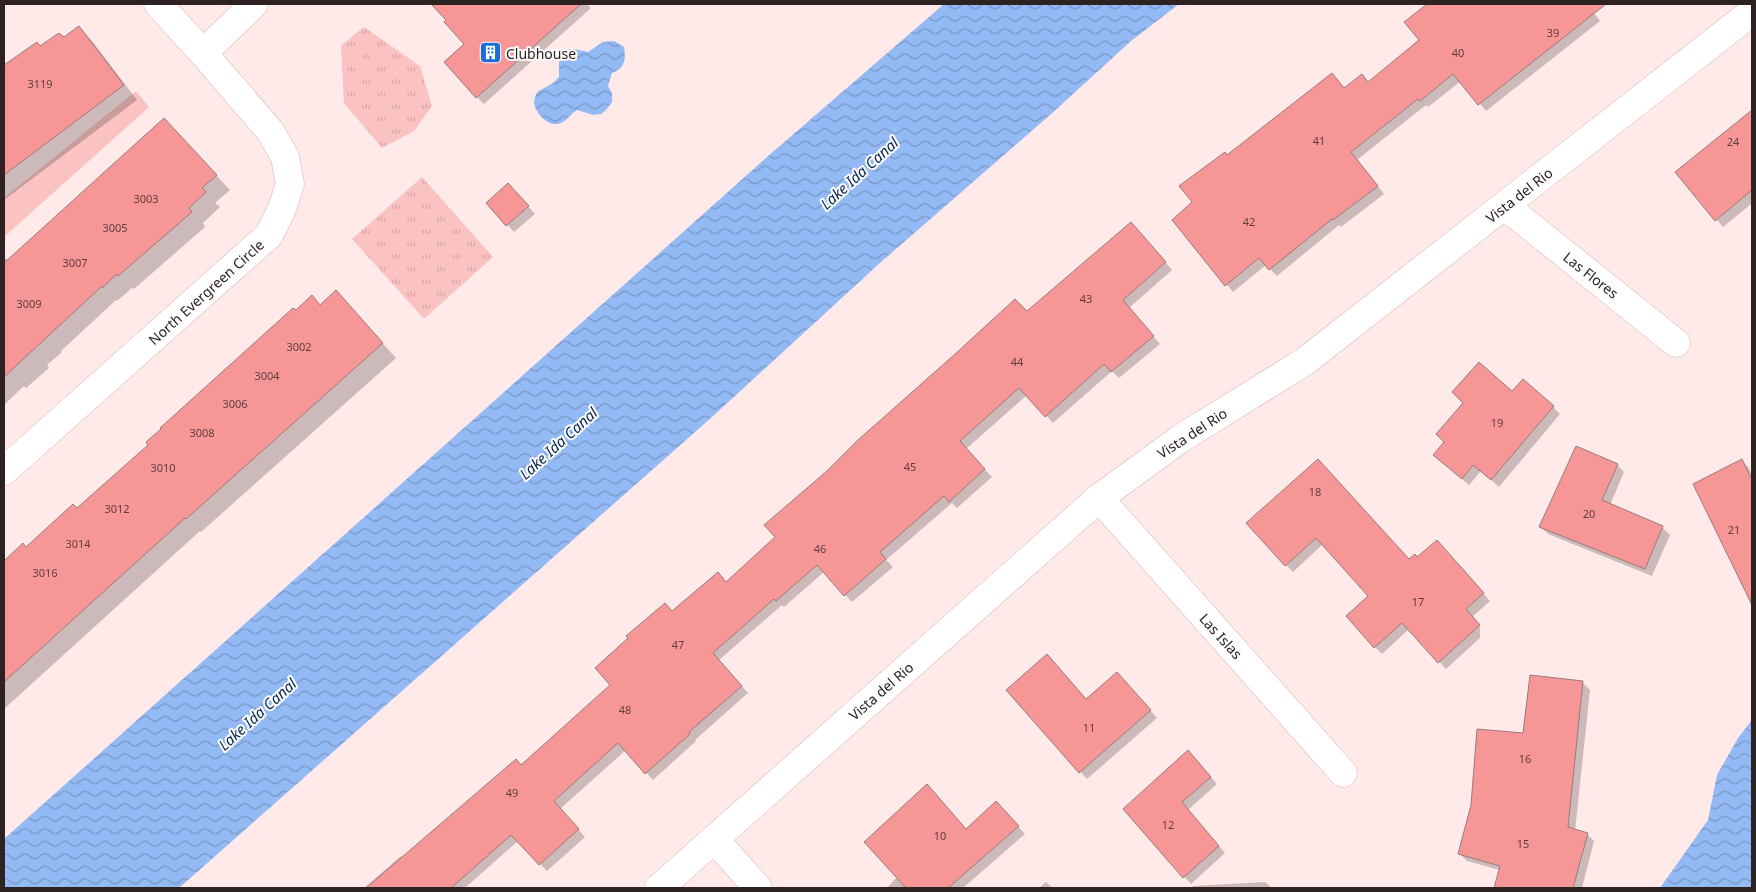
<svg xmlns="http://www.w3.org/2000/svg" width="1756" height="892" font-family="'Noto Sans',sans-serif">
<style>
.grass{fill:#fac3c2}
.park{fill:url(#park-tufts)}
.water{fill:url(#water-waves)}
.shadow{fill:#0003}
.building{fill:#f79697;stroke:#9a7a7a}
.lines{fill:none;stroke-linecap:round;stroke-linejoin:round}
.minor-casing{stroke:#d8b5b5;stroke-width:29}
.minor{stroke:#fff;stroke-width:28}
.labels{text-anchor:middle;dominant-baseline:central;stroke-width:4;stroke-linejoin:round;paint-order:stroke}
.number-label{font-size:11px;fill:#603e3e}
.poi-label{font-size:14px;fill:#2e2121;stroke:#fcfcfc;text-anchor:start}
.street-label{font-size:14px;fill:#2e2121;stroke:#fcfcfc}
.water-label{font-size:15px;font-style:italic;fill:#082754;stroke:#fcfcfc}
</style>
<defs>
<pattern id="park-tufts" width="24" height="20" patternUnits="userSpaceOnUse" patternTransform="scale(1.25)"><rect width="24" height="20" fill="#fac3c2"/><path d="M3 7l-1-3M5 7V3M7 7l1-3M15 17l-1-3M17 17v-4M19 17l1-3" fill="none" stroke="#d7a7a6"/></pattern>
<pattern id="water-waves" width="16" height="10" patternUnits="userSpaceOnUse" patternTransform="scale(1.25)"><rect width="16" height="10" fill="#93baf4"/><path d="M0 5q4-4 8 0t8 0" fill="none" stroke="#7897c5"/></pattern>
</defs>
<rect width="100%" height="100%" fill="#ffe9e9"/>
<path class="grass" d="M136 91 149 107 4 237V198Z"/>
<g class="park">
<path d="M364 27 420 66 432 106 414 131 382 148 344 103 341 45Z"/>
<path d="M422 177 493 257 424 319 352 239Z"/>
</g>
<g class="water">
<path d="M944 4H1179L1131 41 1050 115 881 262 712 417 179 888H4V839L767 157Z"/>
<path d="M614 41 624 47C626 60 625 68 612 73L608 86 612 93V102L606 110 601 114 593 115 577 110C570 114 566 123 557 124 546 125 536 113 534 103 534 99 536 95 537 92L553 83 559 77C560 67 555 49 572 49 577 49 582 51 588 52L603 42Z"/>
<path d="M1752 720V888H1660L1708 820 1717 775 1738 738Z"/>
</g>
<g class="shadow">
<path d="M443 4H587L591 8 484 104 477 97 466 45Z"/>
<path d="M1429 4H1595L1590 8 1600 21 1486 111 1461 81 1428 107 1426 105 1357 160 1384 194 1341 227 1339 225 1277 276 1266 265 1233 292 1173 220 1194 202 1228 156 1332 74 1345 89 1362 75 1369 83 1421 41 1406 22Z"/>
<path d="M79 27 93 42 137 100 4 200V69L37 44 40 48 64 39Z"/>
<path d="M1752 112V205L1751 204 1723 227 1677 172Z"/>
<path d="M178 134 230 190 215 203 220 207 203 223 205 227 134 289 132 288 117 301 116 300 61 351 62 352 47 365 49 368 26 388 24 386 4 405V260L6 258 8 260Z"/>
<path d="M515 192 535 214 514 232 488 203Z"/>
<path d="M1138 231 1172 270 1129 308 1160 344 1119 378 1112 371 1053 423 1027 395 966 449 992 477 957 508 952 503 886 560 893 567 852 602 824 572 784 607 782 605 719 660 748 693 695 740 696 741 653 780 626 750 560 809 585 837 547 871 518 841 465 888H364L401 856 403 858 521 766 612 685 673 612 727 583 1027 313Z"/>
<path d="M336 292 396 358 201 532 200 531 4 709V563L23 545 26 548 77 509 296 312 321 306Z"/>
<path d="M1512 393 1553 407 1560 414 1499 487 1481 471 1469 485 1448 467Z"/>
<path d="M1318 461 1409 561 1444 549 1490 601 1472 617 1480 627V638L1446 669 1409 629 1382 654 1375 647 1370 596 1323 544 1293 572 1286 565Z"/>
<path d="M1742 461 1749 468 1752 475V584L1748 586Z"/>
<path d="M1617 465 1624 472 1610 505 1663 528 1670 535 1652 576 1548 534 1541 527Z"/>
<path d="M1124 681 1157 718 1087 779 1007 690 1087 700Z"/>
<path d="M1583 683 1590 690 1575 831 1587 834 1594 841 1582 888H1495L1500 870 1467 861 1460 854 1524 734Z"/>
<path d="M1195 758 1217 784 1188 810 1225 853 1191 884 1125 809Z"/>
<path d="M927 785 966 830 1003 810 1025 834 963 888H887L897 877Z"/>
<path d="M1046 882 1053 888H1039Z"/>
<path d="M1265 882 1272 888H1194L1192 886Z"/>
</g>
<g class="building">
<path d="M431 4H581L476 98 444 62 464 44 444 22 446 20Z"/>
<path d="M1427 4H1606L1478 105 1453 74 1420 101 1418 99 1351 152 1378 186 1333 220 1332 219 1269 270 1259 258 1225 286 1172 220 1192 202 1179 186 1225 152 1227 155 1332 73 1344 88 1362 74 1368 82 1419 40 1404 22Z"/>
<path d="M79 26 124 85 4 175V65L37 42 40 46 59 33 64 37Z"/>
<path d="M1752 110V190L1715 221 1675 172Z"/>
<path d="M164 118 217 175 202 188 206 192 189 208 192 212 118 276 117 274 102 288 101 287 4 377V263Z"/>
<path d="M508 183 529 206 506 226 486 203Z"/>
<path d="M1131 222 1166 262 1123 300 1154 336 1111 372 1104 364 1045 417 1019 388 960 441 985 469 949 502 944 496 880 552 886 559 844 596 817 565 776 601 774 599 713 653 742 686 689 732 690 734 645 774 618 743 554 801 579 829 539 865 511 835 451 888H366L516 759 521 765 610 685 595 668 628 638 626 636 665 603 672 611 718 572 726 582 775 537 764 525 827 471 858 440 954 355 1015 299 1027 311Z"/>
<path d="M336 290 383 343 186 519 185 518 4 682V561L23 543 26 547 73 504 77 508 148 445 146 442 161 429 160 428 293 308 296 310 312 295 320 305Z"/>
<path d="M1479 362 1512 391 1523 379 1554 406 1491 480 1473 465 1462 479 1433 455 1444 442 1436 434 1463 403 1452 392Z"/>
<path d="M1576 446 1618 464 1602 500 1663 526 1645 569 1539 527Z"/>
<path d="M1318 459 1409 559 1415 554 1417 557 1437 540 1484 593 1466 609 1480 625 1438 663 1402 623 1374 648 1346 616 1368 596 1316 538 1285 566 1246 523Z"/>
<path d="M1742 459 1752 480V605L1693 484Z"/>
<path d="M1047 654 1086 699 1117 672 1151 710 1079 773 1006 690Z"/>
<path d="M1530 675 1583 681 1568 827 1588 833 1573 888H1494L1500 866 1458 854 1471 805 1477 729 1523 733Z"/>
<path d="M1188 750 1211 777 1182 802 1219 846 1183 878 1123 809Z"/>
<path d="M927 784 966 829 996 801 1019 826 948 888H906L864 842Z"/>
</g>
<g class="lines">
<defs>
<g id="minor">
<path d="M203 53 254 4"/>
<path d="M1505 206 1676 343"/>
<path d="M4 471 269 235 282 209 290 184 285 157 270 131 203 53 158 4"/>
<path d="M1099 498 1343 773"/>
<path d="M714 839 758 888"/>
<path d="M659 888 1099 498 1180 439 1304 362 1752 12"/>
</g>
</defs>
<use href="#minor" class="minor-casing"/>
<use href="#minor" class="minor"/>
</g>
<defs>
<symbol id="building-square" viewBox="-11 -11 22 22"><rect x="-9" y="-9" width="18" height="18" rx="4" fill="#1f6dd8" stroke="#fcfcfc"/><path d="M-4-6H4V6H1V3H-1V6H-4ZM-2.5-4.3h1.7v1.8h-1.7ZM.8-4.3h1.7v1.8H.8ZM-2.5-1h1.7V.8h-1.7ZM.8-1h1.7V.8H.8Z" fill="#fff"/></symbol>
</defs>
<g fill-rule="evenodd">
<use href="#building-square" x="478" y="40" width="25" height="25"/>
</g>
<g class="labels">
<g class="number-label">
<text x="1553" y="32">39</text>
<text x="1458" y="52">40</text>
<text x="40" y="83">3119</text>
<text x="1319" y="140">41</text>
<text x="1733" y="141">24</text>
<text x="146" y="198">3003</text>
<text x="1249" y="221">42</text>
<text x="115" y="227">3005</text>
<text x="75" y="262">3007</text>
<text x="1086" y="298">43</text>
<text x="29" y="303">3009</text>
<text x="299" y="346">3002</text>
<text x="1017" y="361">44</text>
<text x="267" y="375">3004</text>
<text x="235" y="403">3006</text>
<text x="1497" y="422">19</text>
<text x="202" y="432">3008</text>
<text x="910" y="466">45</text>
<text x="163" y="467">3010</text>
<text x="1315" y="491">18</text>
<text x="117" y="508">3012</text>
<text x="1589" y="513">20</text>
<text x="1734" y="529">21</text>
<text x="78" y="543">3014</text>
<text x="820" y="548">46</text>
<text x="45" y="572">3016</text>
<text x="1418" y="601">17</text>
<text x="678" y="644">47</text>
<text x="625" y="709">48</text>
<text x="1089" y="727">11</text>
<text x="1525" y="758">16</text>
<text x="512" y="792">49</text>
<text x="1168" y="824">12</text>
<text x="940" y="835">10</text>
<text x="1523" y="843">15</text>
</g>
<g class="poi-label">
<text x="506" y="53">Clubhouse</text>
</g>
<g class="street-label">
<text transform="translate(1519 195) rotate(-38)">Vista del Rio</text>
<text transform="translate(1591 275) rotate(38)">Las Flores</text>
<text transform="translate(206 292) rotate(-42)">North Evergreen Circle</text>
<text transform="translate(1192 433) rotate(-33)">Vista del Rio</text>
<text transform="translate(1221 636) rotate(48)">Las Islas</text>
<text transform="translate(881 691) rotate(-41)">Vista del Rio</text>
</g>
<g class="water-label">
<text transform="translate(859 173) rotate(-42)">Lake Ida Canal</text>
<text transform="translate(558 443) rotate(-42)">Lake Ida Canal</text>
<text transform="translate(257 714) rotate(-42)">Lake Ida Canal</text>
</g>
</g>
<rect width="1756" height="892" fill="none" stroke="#2e2121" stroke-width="10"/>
</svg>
